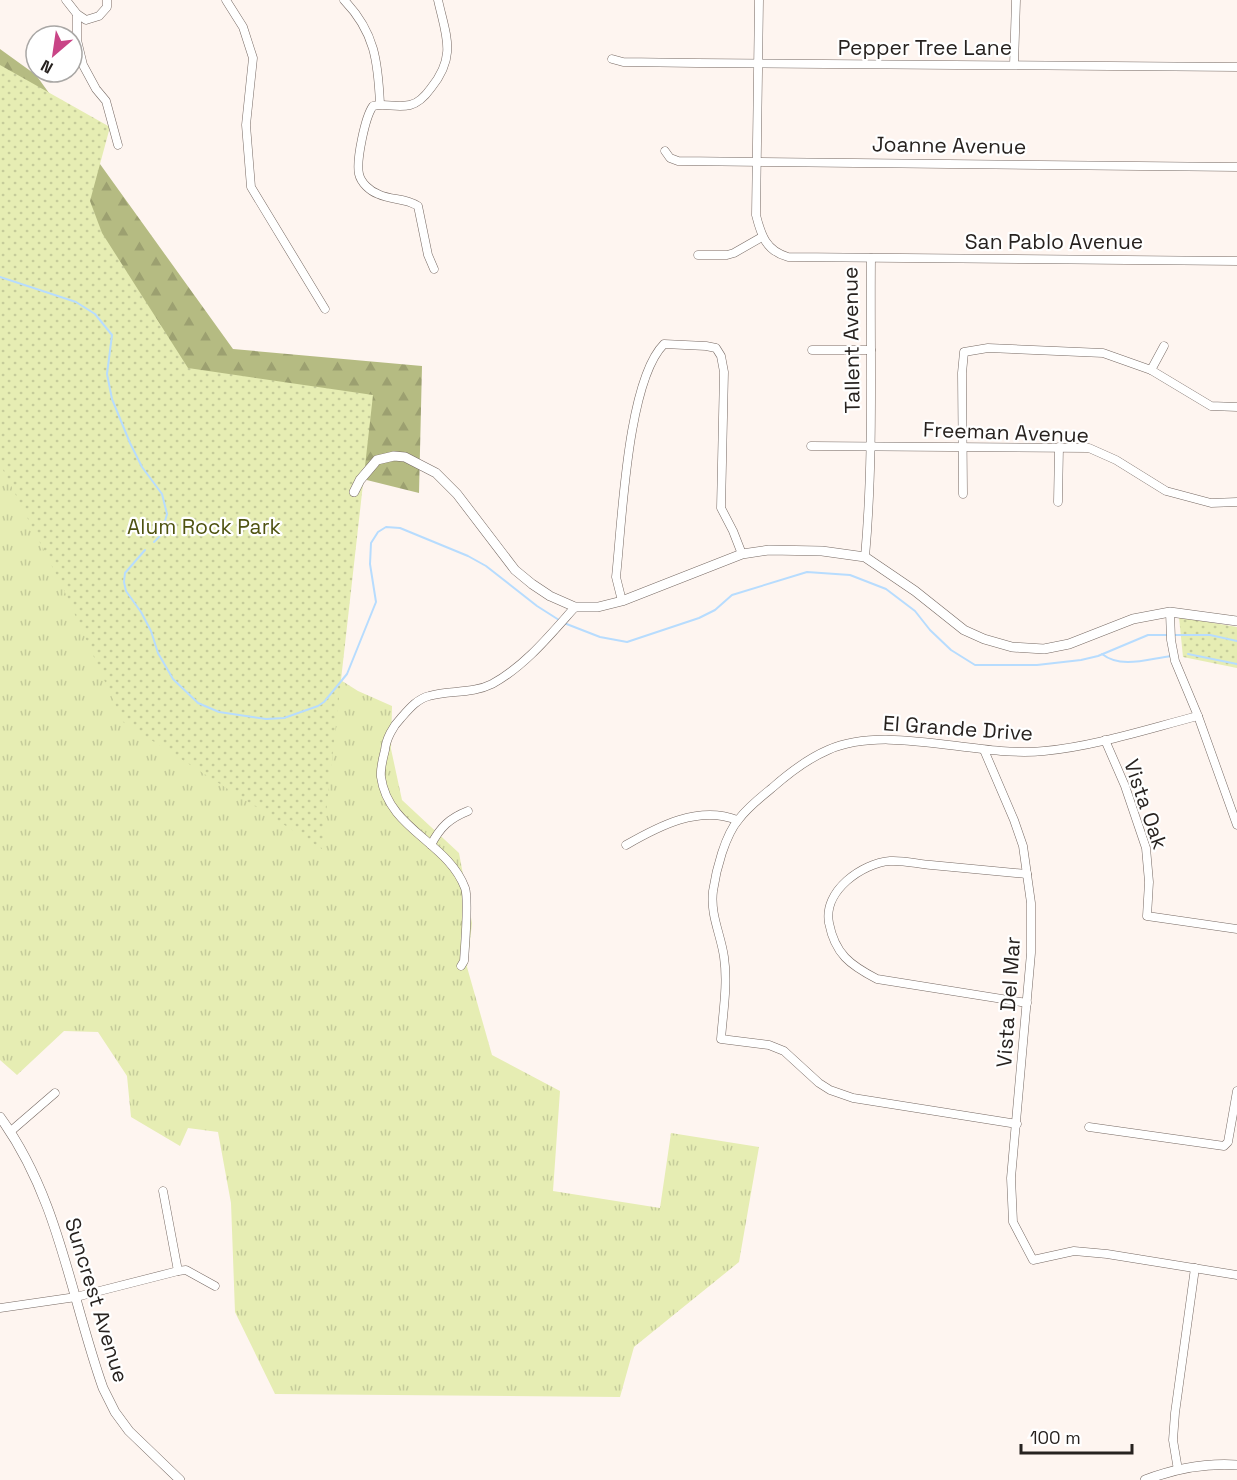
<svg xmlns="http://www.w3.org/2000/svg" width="1237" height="1480" font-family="'Space Grotesk',sans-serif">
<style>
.grass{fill:url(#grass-tufts)}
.forest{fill:url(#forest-firs)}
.park{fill:url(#park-dots)}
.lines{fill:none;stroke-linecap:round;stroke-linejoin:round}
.stream{stroke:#b7dcfe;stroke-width:2}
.minor-casing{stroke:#766963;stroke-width:9}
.tertiary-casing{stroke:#766963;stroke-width:10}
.minor{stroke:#fff;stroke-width:8}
.tertiary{stroke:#fff;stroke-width:9}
.labels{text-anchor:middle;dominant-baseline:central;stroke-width:4.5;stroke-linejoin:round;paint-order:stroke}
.street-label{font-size:21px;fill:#27221f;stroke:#fff}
.park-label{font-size:21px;fill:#4f5311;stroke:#fff}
</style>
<defs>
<pattern id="grass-tufts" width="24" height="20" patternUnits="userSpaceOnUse" patternTransform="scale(1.5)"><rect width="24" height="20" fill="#e6edb3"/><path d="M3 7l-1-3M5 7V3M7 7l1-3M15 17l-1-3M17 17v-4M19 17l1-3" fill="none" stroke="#c5cb9a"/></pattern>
<pattern id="forest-firs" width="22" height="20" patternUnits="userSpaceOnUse" patternTransform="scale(1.5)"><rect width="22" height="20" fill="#b5bb82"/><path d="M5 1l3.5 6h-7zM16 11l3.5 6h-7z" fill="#9ca070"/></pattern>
<pattern id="park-dots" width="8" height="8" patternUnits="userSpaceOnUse" patternTransform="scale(1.5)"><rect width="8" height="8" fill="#e6edb3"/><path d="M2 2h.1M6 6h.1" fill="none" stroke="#c5cb9a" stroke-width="1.8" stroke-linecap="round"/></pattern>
</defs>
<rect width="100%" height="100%" fill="#fef5f0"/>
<path class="grass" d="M0 408 331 674 358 691 392 706 391 749 402 800 459 853 472 923 467 967 492 1055 560 1091 553 1191 660 1208 671 1133 759 1147 739 1262 634 1347 620 1397 275 1394 235 1312 231 1203 218 1132 188 1128 180 1146 131 1117 127 1076 98 1032 64 1031 17 1075 0 1060Z"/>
<path class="forest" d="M0 49 36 75 233 349 422 366 419 493 198 438 0 276Z"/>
<g class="park">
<path d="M0 65 110 127 90 201 102 233 188 368 373 395 322 849 123 722 63 588 0 464Z"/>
<path d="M1179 617 1237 627V668L1183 657Z"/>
</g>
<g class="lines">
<g class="stream">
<path d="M0 277 76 302 95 314 112 335 107 374 112 399 130 443 142 467 162 494 167 514 161 535 154 542"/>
<path d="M145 550 125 573 124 582 126 591 141 612 151 631 158 653 173 679 198 703 219 712 266 719 284 718 318 706 324 702 347 674 376 602 370 564 371 543 378 532 386 527 400 528 468 556 486 566 537 606 559 620"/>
<path d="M564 623 600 637 627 642 699 618 715 610 732 595 807 572 850 575 886 589 915 611 930 630 951 650 975 665H1037L1081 660 1098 656 1148 635H1210L1237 641"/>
<path d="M1102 654C1121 669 1148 659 1171 656"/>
<path d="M1188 654 1237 664"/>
</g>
<defs>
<g id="minor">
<path d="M66 0 77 14V40L83 65 96 89 106 101 118 145"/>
<path d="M226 0 243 27 253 58 246 125 251 187 325 309"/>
<path d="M344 0C375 32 378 62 380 104"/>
<path d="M759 0 756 215C761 235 766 251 788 257L1237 261"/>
<path d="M77 14 86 20 99 16 107 7V0"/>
<path d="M612 59 623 62 696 63 1237 67"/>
<path d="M1014 65 1016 0"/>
<path d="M665 151 670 158 678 161 1237 167"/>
<path d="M698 255H727L734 253 762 237"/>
<path d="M434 269 428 255 418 206C403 197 393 201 378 194 370 191 361 183 359 174 356 161 365 117 373 106 385 103 397 108 410 105 419 103 426 95 431 88 457 56 446 36 438 0"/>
<path d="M812 350H871"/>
<path d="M1151 370 1164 346"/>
<path d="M811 446 1089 448 1116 460 1166 491 1211 503 1237 502"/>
<path d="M963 494 962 373 964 352 988 348 1103 353 1151 370 1211 406 1237 407"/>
<path d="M1058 502 1059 447"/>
<path d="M865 557C874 457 870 357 871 258"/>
<path d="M622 601 616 577C622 523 627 381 664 344L706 346 716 348 721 356 724 372 721 508 733 531 742 554"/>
<path d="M1170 612 1171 640 1175 661 1198 716 1237 825"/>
<path d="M1105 740 1125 786 1146 848 1149 882 1147 916 1237 929"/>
<path d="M984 750 1014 820 1023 846 1031 903V953L1011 1178 1013 1222 1033 1260 1074 1251 1107 1254 1237 1275"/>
<path d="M431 845C440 827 450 818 468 811"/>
<path d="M626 845C659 826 699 805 737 820"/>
<path d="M461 966 464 961C465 946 469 899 465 888 448 842 388 829 381 777 380 769 383 758 385 750 386 739 393 726 401 718 409 709 417 699 429 696 449 690 472 694 492 684 525 666 550 635 575 607"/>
<path d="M1027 1003 877 979C850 965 835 954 829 923 823 891 862 863 890 861 903 860 918 864 931 865 963 868 995 871 1027 874"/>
<path d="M1017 1124 853 1098 830 1090 819 1083 784 1051 769 1045 721 1039C723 1012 728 984 724 957 721 935 710 915 713 891 716 870 725 835 739 819 748 807 761 797 772 788 789 773 807 759 828 750 889 723 976 758 1044 751 1096 746 1147 729 1198 716"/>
<path d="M1089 1127 1224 1146 1228 1142 1237 1091"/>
<path d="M11 1131 55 1093"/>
<path d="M163 1191 178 1271"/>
<path d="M0 1308 76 1297 178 1271 186 1270 215 1286"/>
<path d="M1178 1470 1173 1440 1175 1413 1195 1268"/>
</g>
<g id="tertiary">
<path d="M354 492 360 480 377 460 394 456 405 457 436 473 457 494 515 570 532 584 550 596 575 607H598L622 601 742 554 769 550 822 551 865 557 915 591 964 630 984 639 1012 647 1044 649 1069 644 1133 619 1170 612 1237 621"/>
<path d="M0 1117C59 1198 70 1295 103 1388L115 1412 129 1431 180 1480"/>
<path d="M1145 1480C1174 1469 1206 1463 1237 1465"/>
</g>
</defs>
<use href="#minor" class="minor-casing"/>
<use href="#tertiary" class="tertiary-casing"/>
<use href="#minor" class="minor"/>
<use href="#tertiary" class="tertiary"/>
</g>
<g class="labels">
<g class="street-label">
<text x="925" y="47">Pepper Tree Lane</text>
<text transform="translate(949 145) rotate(1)">Joanne Avenue</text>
<text x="1054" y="241">San Pablo Avenue</text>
<text transform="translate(851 340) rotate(-91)">Tallent Avenue</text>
<text transform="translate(1006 432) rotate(2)">Freeman Avenue</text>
<text transform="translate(958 728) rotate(4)">El Grande Drive</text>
<text transform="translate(1146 804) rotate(71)">Vista Oak</text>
<text transform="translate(1008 1002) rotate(-86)">Vista Del Mar</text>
<text transform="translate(97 1300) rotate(73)">Suncrest Avenue</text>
</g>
<g class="park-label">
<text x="204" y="526">Alum Rock Park</text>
</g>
</g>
<g transform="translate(54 54) rotate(209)"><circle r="28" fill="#ffffff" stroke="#a9a7a5" stroke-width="1.5"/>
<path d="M0-4.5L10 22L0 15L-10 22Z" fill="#c94486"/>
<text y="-9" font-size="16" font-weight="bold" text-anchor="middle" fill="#27221f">N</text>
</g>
<path d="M1021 1444v9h111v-9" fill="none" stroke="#27221f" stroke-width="3"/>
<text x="1030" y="1444" font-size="18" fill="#27221f" stroke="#ffffff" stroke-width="4.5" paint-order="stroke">100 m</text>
</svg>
